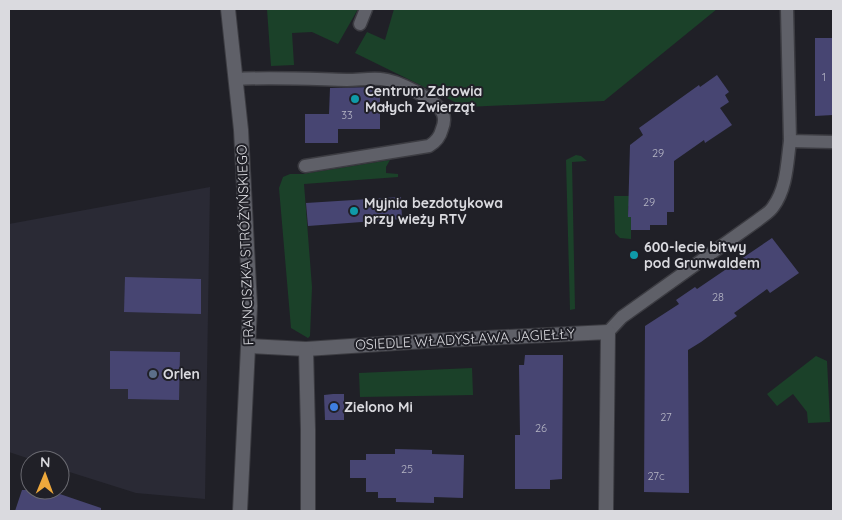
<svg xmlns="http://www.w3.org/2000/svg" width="842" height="520" font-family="Quicksand,sans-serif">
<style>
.built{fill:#2a2a35}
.green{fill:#1b4129}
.building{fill:#474572}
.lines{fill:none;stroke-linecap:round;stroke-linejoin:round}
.service-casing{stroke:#3c3c42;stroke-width:15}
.minor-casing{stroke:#3c3c42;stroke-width:16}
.tertiary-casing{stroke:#3c3c42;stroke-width:16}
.service{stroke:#5f6068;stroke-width:12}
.minor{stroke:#5f6068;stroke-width:14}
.tertiary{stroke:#5f6068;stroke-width:14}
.culture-dot{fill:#0f9aa8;stroke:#202027;stroke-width:2}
.service-dot{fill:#5c6f8a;stroke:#202027;stroke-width:2}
.shop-dot{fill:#3f7fe0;stroke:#202027;stroke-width:2}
.labels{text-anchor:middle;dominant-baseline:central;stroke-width:4;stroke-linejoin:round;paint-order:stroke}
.number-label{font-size:11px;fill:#b5b5c4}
.poi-label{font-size:14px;font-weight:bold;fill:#dadadf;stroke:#202027;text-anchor:start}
.street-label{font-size:14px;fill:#dadadf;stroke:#202027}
</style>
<rect width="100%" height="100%" fill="#202027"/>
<path class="built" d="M210 187 205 499 136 493 60 469V460H33L9 452V224Z"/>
<g class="green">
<path d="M267 9H358L338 44 312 32 292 33 294 65 271 66Z"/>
<path d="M394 9H717L604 101 465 107 355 53 367 32 385 40Z"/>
<path d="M576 155 581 156 587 161 572 162 575 309 570 310 566 160Z"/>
<path d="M390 160 386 167V173L398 174V177L304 184 312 287 310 336 308 338 291 328 279 188 283 177 290 174H303Z"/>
<path d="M614 196H631V206H628V217H631V239L620 238 615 233Z"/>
<path d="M816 356 827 361 830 422 808 423 807 412 793 394 777 406 767 394Z"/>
<path d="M472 368 473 395 360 397 359 373Z"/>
</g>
<g class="building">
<path d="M815 38H833V115L815 116Z"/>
<path d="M717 75 729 92 725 95 729 102 720 108 732 125 705 143 704 140 674 161V212H667V225H650V230H631V217H628L630 145 643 135 639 128 699 85 700 87Z"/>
<path d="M380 87V129H338V143H305V114H329L330 88Z"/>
<path d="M401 197 402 219 308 226 306 203Z"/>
<path d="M772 238 799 273 770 293 767 289 734 313 737 316 701 342 688 350 689 493 644 492 645 326 679 304 676 300 695 287 697 289Z"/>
<path d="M125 277 201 279V314L124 312Z"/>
<path d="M110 351 180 352 179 400 128 399V389H110Z"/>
<path d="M525 355H563L562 479 550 480V489H515V435H520L519 365H524Z"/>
<path d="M333 394H344V420H325L324 395Z"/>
<path d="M395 449 432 450V454L464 455 463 498 434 497V503L396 502V498H378V492H366V478H350V460H366V454H395Z"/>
<path d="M22 490H48L101 508V511H15Z"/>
</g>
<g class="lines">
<defs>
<g id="service">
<path d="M787 9 790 141 833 142"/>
<path d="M360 24 366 9"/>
<path d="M236 79C273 77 310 79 347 80 358 80 370 78 381 79 396 80 437 99 443 114 445 119 444 124 442 129 440 137 436 142 429 146L305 166"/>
<path d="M608 332 622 317 758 220C763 216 770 212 773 207 787 188 787 163 790 141"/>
</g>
<g id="minor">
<path d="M250 346 306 349 426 341 608 332 606 511"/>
<path d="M306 349 308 430V511"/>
</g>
<path id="tertiary" d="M228 9 241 130 250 306 240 511"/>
</defs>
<use href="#service" class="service-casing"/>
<use href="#minor" class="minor-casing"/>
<use href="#tertiary" class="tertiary-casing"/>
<use href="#service" class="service"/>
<use href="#minor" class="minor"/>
<use href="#tertiary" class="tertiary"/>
</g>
<g class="culture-dot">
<circle cx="355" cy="99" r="5"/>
<circle cx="354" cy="211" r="5"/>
<circle cx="634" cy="255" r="5"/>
</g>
<circle class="service-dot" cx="153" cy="374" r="5"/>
<circle class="shop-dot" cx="334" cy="407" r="5"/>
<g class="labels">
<g class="number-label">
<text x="824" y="77">1</text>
<text x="347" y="115">33</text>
<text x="658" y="153">29</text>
<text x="649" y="202">29</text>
<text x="718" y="297">28</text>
<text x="666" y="417">27</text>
<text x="541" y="428">26</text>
<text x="407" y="469">25</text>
<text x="656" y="476">27c</text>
</g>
<g class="poi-label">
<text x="365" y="91">Centrum Zdrowia<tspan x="365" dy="16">Małych Zwierząt</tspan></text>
<text x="364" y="203">Myjnia bezdotykowa<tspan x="364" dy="16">przy wieży RTV</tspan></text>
<text x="644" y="247">600-lecie bitwy<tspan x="644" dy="16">pod Grunwaldem</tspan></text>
<text x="163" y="374">Orlen</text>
<text x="344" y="407">Zielono Mi</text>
</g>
<g class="street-label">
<text transform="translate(245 245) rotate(-92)">FRANCISZKA STRÓŻYŃSKIEGO</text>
<text transform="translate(465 339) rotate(-3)">OSIEDLE WŁADYSŁAWA JAGIEŁŁY</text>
</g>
</g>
<rect width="842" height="520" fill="none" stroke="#dadadf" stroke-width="20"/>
<g transform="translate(45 475) rotate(1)"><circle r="24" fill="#202027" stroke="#6a6a71"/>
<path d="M0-4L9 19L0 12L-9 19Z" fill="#eea83c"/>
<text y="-8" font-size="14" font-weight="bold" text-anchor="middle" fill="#dadadf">N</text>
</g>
</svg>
